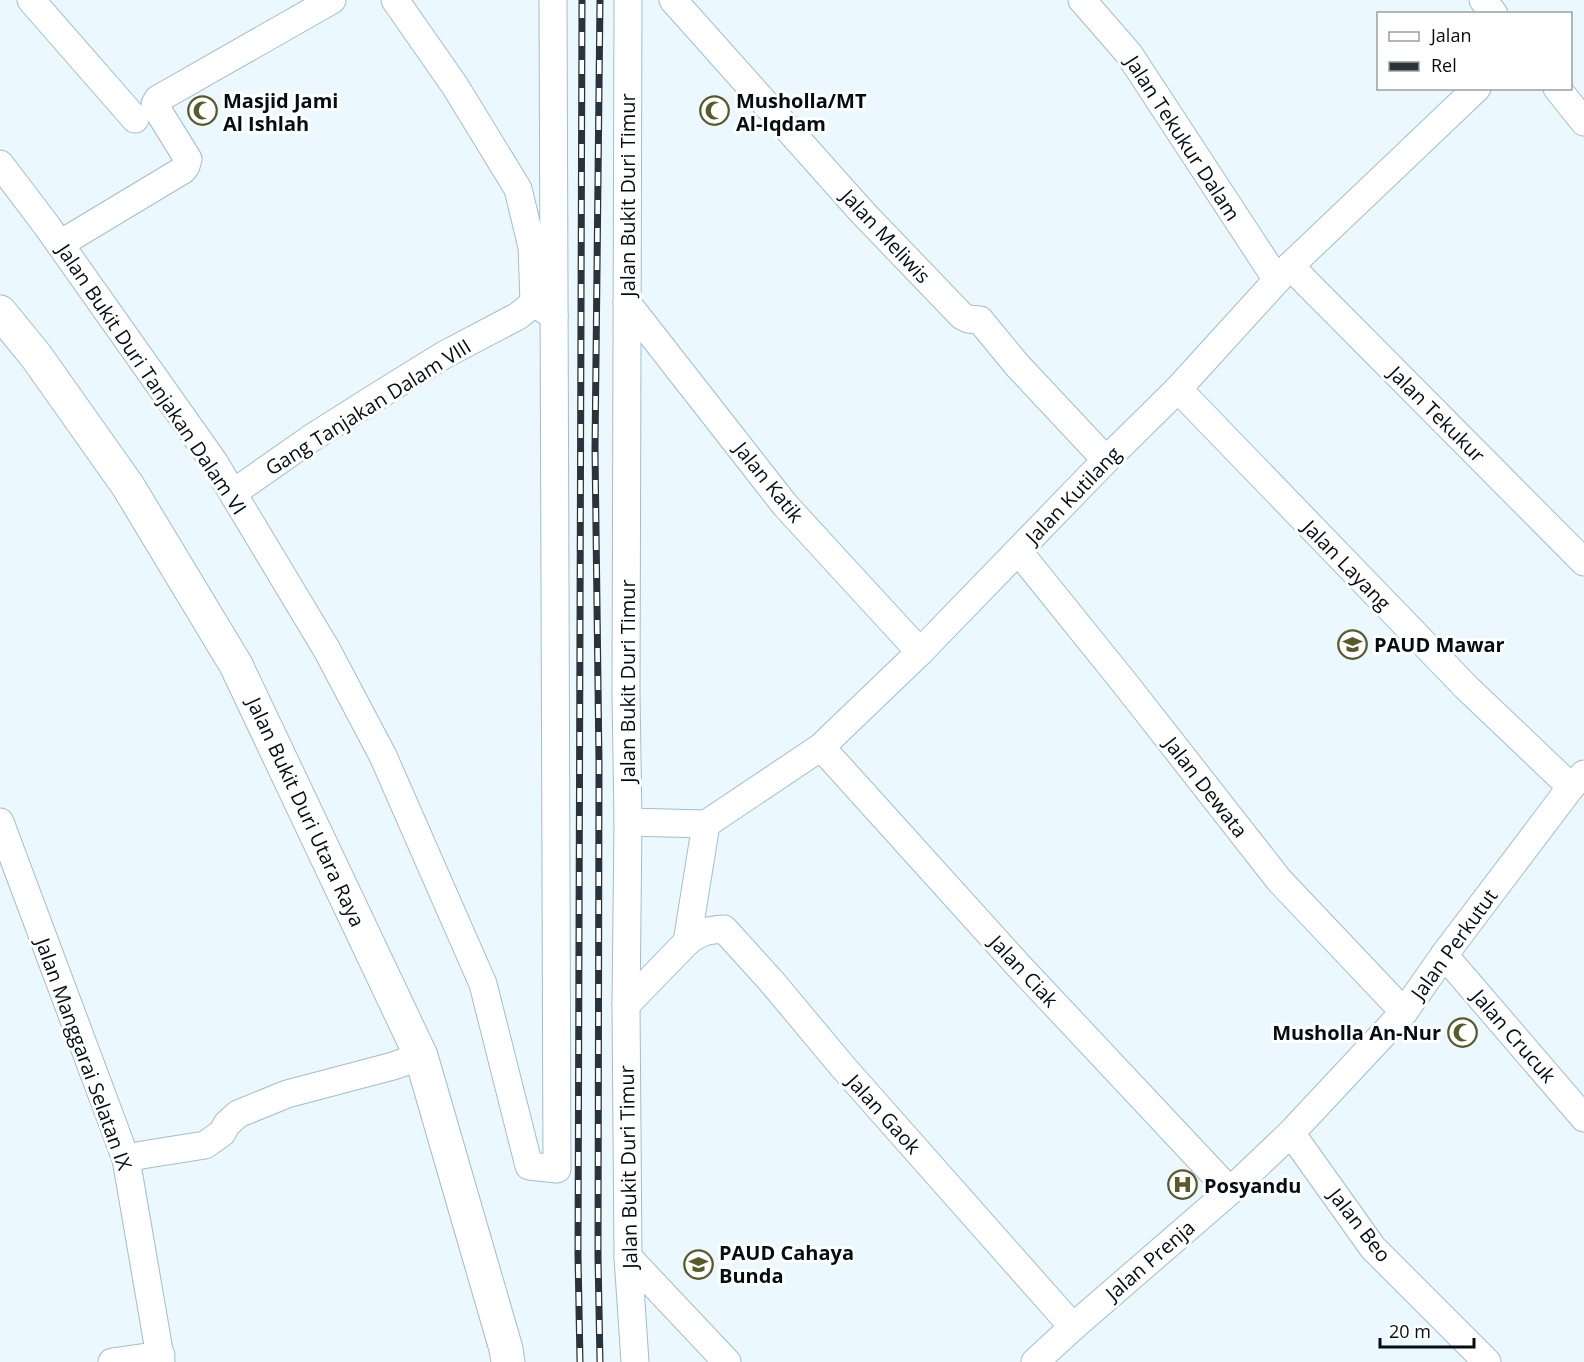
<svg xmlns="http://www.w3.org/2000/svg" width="1584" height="1362" font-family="'Open Sans',sans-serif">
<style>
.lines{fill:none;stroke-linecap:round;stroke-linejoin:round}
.minor-casing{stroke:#a1bdce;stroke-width:29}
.tertiary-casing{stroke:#a1bdce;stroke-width:35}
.minor{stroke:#fff;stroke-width:27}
.tertiary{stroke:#fff;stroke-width:33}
.rail-casing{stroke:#293339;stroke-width:7}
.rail{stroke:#fff;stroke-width:4.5;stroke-dasharray:14;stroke-linecap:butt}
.labels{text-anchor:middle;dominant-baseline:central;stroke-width:6;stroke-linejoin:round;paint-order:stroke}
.poi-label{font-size:20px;font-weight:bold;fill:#040d13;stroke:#fff;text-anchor:start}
.street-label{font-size:20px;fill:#040d13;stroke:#fff}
</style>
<rect width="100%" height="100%" fill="#ecf8ff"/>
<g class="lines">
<defs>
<g id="minor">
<path d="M31 0 135 119"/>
<path d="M395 0 455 86 518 189 532 247 534 303 554 316"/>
<path d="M628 0 626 693 628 822 626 1005 628 1257 635 1362"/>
<path d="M673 0 863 213 962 316 968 319 980 320 1017 365 1106 460"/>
<path d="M1082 0 1129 54 1277 280"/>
<path d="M1483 0 1494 14"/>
<path d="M1557 88 1584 122"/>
<path d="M0 164 47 226 214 462 327 650 383 756 483 984 529 1166 557 1169 553 0"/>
<path d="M60 244 183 170 186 166 188 159 157 109 155 104 158 99 332 0"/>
<path d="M1290 266 1584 562"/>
<path d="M627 303 785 505 920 652"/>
<path d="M1178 389 1467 688 1571 787"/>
<path d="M233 493 310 439 381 394 444 355 518 316 534 303"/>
<path d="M1019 552 1127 686 1279 880 1404 1012"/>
<path d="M821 747 1017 964 1230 1191"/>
<path d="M0 822 126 1159 161 1362"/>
<path d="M628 822 706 824 821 747 920 652 1106 460 1178 389 1290 266 1477 88"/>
<path d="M687 942C700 932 707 930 724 929L772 982 843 1067 1073 1327"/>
<path d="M1444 955 1584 1118"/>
<path d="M626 1005 687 942 706 824"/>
<path d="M1291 1133 1373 1248 1487 1362"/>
<path d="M126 1159 142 1155 205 1145 222 1133 227 1124 238 1114 287 1094 393 1066 421 1056"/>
<path d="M628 1257 727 1362"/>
<path d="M112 1362 161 1355"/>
<path d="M1035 1362 1073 1327 1230 1191 1291 1133 1404 1012 1444 955 1571 787 1584 774"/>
</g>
<path id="tertiary" d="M0 312 36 356 128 486 236 665 421 1056 506 1349 508 1362"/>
</defs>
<use href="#minor" class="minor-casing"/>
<use href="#tertiary" class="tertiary-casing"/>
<use href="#minor" class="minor"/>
<use href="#tertiary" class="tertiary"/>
<defs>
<g id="rail">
<path d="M580 1362 578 1255 582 0"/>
<path d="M600 1362 598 1257 599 764 595 449 600 0"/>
</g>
</defs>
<use href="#rail" class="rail-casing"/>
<use href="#rail" class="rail"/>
</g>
<defs>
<symbol id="mosque-ring" viewBox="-11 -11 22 22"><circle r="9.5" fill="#fff" stroke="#585b29" stroke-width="1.5"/><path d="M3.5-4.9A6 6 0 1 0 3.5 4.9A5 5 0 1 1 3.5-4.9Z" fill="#585b29"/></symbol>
<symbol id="school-ring" viewBox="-11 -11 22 22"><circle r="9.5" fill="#fff" stroke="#585b29" stroke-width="1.5"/><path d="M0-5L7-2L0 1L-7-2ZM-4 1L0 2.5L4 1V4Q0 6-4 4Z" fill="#585b29"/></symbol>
<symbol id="hospital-ring" viewBox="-11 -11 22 22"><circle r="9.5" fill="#fff" stroke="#585b29" stroke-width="1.5"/><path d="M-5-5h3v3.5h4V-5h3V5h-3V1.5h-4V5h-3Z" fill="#585b29"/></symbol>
</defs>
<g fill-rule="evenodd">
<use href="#mosque-ring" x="186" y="94" width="33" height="33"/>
<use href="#mosque-ring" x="698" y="94" width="33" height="33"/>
<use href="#school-ring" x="1336" y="628" width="33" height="33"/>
<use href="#mosque-ring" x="1446" y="1016" width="33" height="33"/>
<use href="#hospital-ring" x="1166" y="1168" width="33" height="33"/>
<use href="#school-ring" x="682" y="1248" width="33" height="33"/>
</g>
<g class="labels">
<g class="poi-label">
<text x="223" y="100">Masjid Jami<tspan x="223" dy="23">Al Ishlah</tspan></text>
<text x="736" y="100">Musholla/MT<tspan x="736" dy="23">Al-Iqdam</tspan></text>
<text x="1374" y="644">PAUD Mawar</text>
<text x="1441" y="1032" text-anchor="end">Musholla An-Nur</text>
<text x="1204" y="1185">Posyandu</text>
<text x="719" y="1252">PAUD Cahaya<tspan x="719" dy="23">Bunda</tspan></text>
</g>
<g class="street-label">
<text transform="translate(1183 138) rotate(57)">Jalan Tekukur Dalam</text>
<text transform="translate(627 195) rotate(-90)">Jalan Bukit Duri Timur</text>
<text transform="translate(886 236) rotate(47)">Jalan Meliwis</text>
<text transform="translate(152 379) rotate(56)">Jalan Bukit Duri Tanjakan Dalam VI</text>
<text transform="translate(368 407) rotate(-32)">Gang Tanjakan Dalam VIII</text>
<text transform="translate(1437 414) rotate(45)">Jalan Tekukur</text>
<text transform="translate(769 482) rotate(51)">Jalan Katik</text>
<text transform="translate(1073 495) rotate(-46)">Jalan Kutilang</text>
<text transform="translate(1347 565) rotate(46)">Jalan Layang</text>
<text transform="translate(627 681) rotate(-90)">Jalan Bukit Duri Timur</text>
<text transform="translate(1206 787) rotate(52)">Jalan Dewata</text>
<text transform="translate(306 812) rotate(65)">Jalan Bukit Duri Utara Raya</text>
<text transform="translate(1454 944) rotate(-54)">Jalan Perkutut</text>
<text transform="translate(1024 971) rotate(47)">Jalan Ciak</text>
<text transform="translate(1514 1036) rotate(49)">Jalan Crucuk</text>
<text transform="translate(84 1054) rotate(70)">Jalan Manggarai Selatan IX</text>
<text transform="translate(884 1114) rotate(48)">Jalan Gaok</text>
<text transform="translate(628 1167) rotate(-91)">Jalan Bukit Duri Timur</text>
<text transform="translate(1360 1225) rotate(52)">Jalan Beo</text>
<text transform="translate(1150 1260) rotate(-41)">Jalan Prenja</text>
</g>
</g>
<rect x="1377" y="12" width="195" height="78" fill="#ffffff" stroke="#9b9ea1" stroke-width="1.5"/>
<rect x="1389" y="32" width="30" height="9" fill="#ffffff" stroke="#9b9ea1" stroke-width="1.5"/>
<text x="1431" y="42" font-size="18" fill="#040d13">Jalan</text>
<rect x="1389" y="62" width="30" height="9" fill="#293339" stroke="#9b9ea1" stroke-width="1.5"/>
<text x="1431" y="72" font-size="18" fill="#040d13">Rel</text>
<path d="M1380 1338v9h94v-9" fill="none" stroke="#040d13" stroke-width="3"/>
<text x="1389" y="1338" font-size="18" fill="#040d13" stroke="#ffffff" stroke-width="4.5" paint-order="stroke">20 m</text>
</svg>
